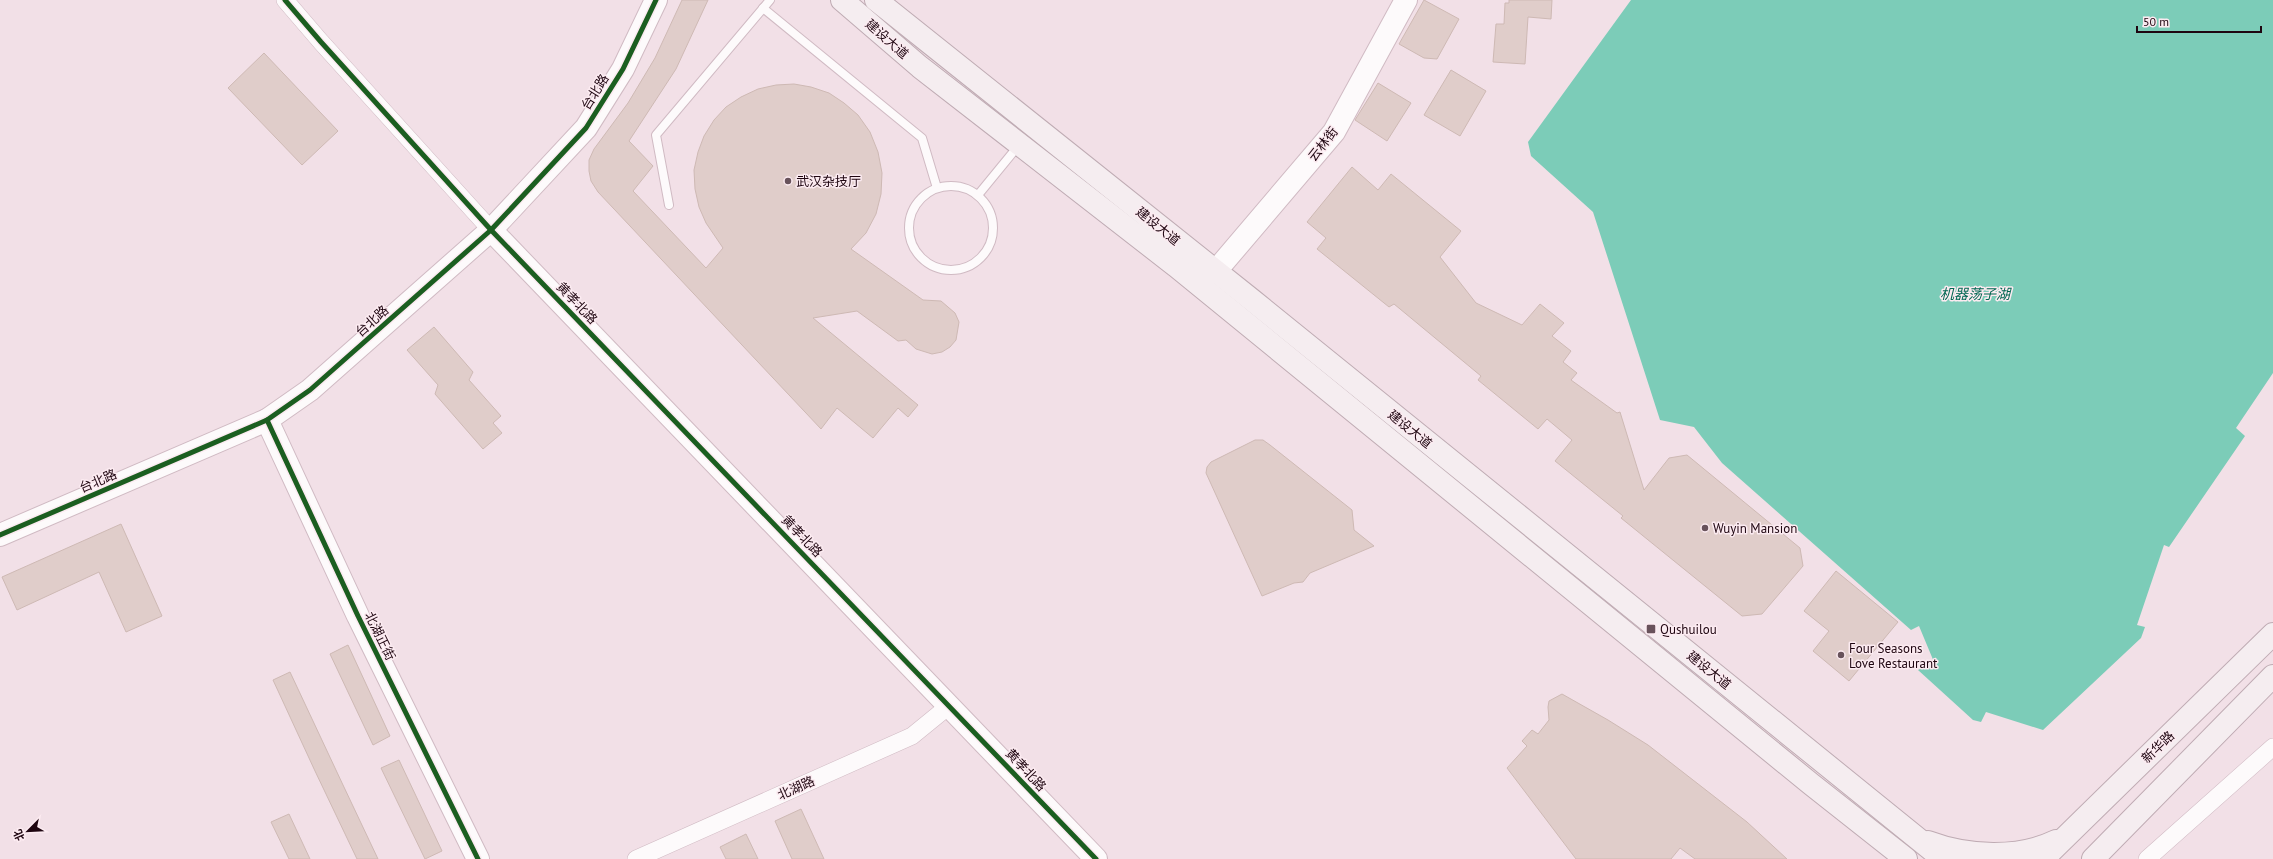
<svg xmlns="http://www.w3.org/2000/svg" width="2273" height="859" font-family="'PT Sans','Noto Sans SC',sans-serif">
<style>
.water{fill:#7cccb8}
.building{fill:#e0cdca;stroke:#ceb9b4}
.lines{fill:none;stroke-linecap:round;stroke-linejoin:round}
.lane-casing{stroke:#d0bac3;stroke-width:10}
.street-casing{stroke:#d0bac3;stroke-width:18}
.secondary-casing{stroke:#d0bac3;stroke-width:24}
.primary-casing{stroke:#bfabb3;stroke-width:24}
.lane{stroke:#fdfafb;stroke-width:8}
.street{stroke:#fdfafb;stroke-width:17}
.secondary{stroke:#fdfafb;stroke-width:22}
.primary{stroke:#f5edf0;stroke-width:22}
.cycleway-casing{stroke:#fcebf1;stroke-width:8}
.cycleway{stroke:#1b5e20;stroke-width:5}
.poi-dot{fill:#68525b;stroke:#fcebf1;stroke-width:1.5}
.labels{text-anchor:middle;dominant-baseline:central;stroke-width:3;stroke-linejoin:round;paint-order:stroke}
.street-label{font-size:13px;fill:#1e0510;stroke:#fcebf1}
.poi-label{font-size:13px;fill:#1e0510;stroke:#fcebf1;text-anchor:start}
.water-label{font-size:14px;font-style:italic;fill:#006752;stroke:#fcebf1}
</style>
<rect width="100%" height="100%" fill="#f2e0e7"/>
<path class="water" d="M1631 0H2273V373L2236 428 2245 436 2169 547 2164 545 2137 625 2145 627 2141 638 2043 730 1986 712 1981 722 1973 720 1918 670 1934 662 1919 626 1911 630 1722 463 1694 427 1660 420 1593 212 1531 156 1528 142Z"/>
<g class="building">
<path d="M682 0H708L676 69 629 141 653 166 633 191 706 268 723 248 706 223 699 207 695 189 694 170 698 152 704 136 714 120 726 107 741 97 758 89 776 85 794 84 811 87 829 93 844 103 858 115 870 132 878 152 882 173 881 194 876 214 866 233 851 249 923 300 941 301 955 313 959 322 956 340 950 347 942 352 932 354 916 349 906 340 898 341 857 311 813 318 918 405 908 417 898 408 873 438 837 408 821 429 598 192 591 181 589 171V160L594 149 628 103 655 58Z"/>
<path d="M1424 0 1459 19 1437 59 1424 58 1399 44Z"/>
<path d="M1509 0H1552L1551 19 1528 17 1525 64 1493 62 1496 24H1504L1505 3H1509Z"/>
<path d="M264 53 338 131 302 165 228 88Z"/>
<path d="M1451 70 1486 91 1460 136 1424 115Z"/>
<path d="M1378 83 1411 103 1387 141 1355 120Z"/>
<path d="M1352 167 1378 190 1391 174 1461 231 1440 257 1476 303 1522 325 1540 304 1564 323 1552 336 1571 351 1563 362 1577 373 1571 380 1617 413 1620 412 1644 490 1669 458 1687 455 1800 548 1803 566 1762 614 1742 616 1621 518 1623 516 1555 461 1572 440 1547 419 1538 429 1478 380 1481 376 1394 304 1389 307 1317 249 1326 238 1307 222Z"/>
<path d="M434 327 473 372 469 380 501 416 493 423 502 433 483 449 435 394 438 385 407 350Z"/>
<path d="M1255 440H1263L1270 445 1352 510 1354 530 1374 546 1310 573 1303 582 1294 583 1262 596 1206 473 1207 467 1211 462Z"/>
<path d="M121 524 162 616 126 632 99 572 17 610 2 577Z"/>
<path d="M1836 571 1898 622 1849 681 1813 651 1829 631 1804 611Z"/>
<path d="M348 645 390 736 373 745 330 654Z"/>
<path d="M290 672 343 785 378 859H357L315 771 273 680Z"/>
<path d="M1562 694 1608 720 1648 745 1747 822 1787 859H1695L1680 848 1671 859H1576L1507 768 1527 746 1522 741 1532 730 1538 734 1549 720 1548 707 1549 701Z"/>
<path d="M399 760 442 851 425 859 381 768Z"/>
<path d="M801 809 824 859H792L775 821Z"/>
<path d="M289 814 310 859H289L271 822Z"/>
<path d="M746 834 758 859H726L720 847Z"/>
</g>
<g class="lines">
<defs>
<g id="lane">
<path d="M763 8 922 138 937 188"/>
<circle cx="951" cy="228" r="42"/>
<path d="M978 195 1019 145"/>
<path d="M669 205 656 135 770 0"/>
</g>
<g id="street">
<path d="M285 0 321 42 491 230"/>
<path d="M636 859 912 736 950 705"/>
<path d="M2147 859 2273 747"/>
</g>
<g id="secondary">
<path d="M491 230 1096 859"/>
<path d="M1215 272 1334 132 1406 0"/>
<path d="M267 420 358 616 478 859"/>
<path d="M0 535 267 420 310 390 491 230 586 128 623 69 656 0"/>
</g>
<g id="primary">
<path d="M842 0 920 67 1176 266 1811 784 1906 859"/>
<path d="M876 0 1252 300 1943 859"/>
<path d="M1928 842C1968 857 2019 859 2056 841"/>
<path d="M2043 859 2273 634"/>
<path d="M2093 859 2273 676"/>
</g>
</defs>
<use href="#lane" class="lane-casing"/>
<use href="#street" class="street-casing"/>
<use href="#secondary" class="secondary-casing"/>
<use href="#primary" class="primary-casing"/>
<use href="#lane" class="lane"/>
<use href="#street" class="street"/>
<use href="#secondary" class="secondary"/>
<use href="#primary" class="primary"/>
<defs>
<g id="cycleway">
<path d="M285 0 321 42 491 230 1096 859"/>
<path d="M267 420 358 616 478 859"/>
<path d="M0 535 267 420 310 390 491 230 586 128 623 69 656 0"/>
</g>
</defs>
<use href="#cycleway" class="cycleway-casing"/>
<use href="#cycleway" class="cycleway"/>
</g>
<g class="poi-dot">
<circle cx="788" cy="181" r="4"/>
<circle cx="1705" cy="528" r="4"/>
<rect x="1646" y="624" width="10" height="10" rx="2"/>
<circle cx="1841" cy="655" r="4"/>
</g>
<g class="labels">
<g class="street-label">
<text transform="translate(887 39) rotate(41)">建设大道</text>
<text transform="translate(595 92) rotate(-58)">台北路</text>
<text transform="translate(1323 144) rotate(-52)">云林街</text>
<text transform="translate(1158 226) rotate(39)">建设大道</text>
<text transform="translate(577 303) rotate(46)">黄孝北路</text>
<text transform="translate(372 321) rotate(-42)">台北路</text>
<text transform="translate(1410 429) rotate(39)">建设大道</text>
<text transform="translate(98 481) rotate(-23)">台北路</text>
<text transform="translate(802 536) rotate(46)">黄孝北路</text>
<text transform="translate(380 636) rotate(64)">北湖正街</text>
<text transform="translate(1709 670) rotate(39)">建设大道</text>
<text transform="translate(2158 747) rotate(-44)">新华路</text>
<text transform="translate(1026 770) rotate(47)">黄孝北路</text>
<text transform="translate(796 788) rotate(-24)">北湖路</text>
</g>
<g class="poi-label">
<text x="796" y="181">武汉杂技厅</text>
<text x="1713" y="528">Wuyin Mansion</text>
<text x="1660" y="629">Qushuilou</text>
<text x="1849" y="648">Four Seasons<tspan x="1849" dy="15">Love Restaurant</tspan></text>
</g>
<g class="water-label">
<text x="1975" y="294">机器荡子湖</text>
</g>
</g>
<g transform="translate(28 831) rotate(246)" stroke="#fcebf1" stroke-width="3" paint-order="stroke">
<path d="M0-3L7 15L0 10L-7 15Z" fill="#1e0510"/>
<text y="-6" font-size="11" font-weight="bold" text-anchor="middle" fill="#1e0510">北</text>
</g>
<path d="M2137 26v6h124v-6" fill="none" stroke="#1e0510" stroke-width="2"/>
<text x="2143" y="26" font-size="12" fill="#1e0510" stroke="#fcebf1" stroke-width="3" paint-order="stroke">50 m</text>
</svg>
